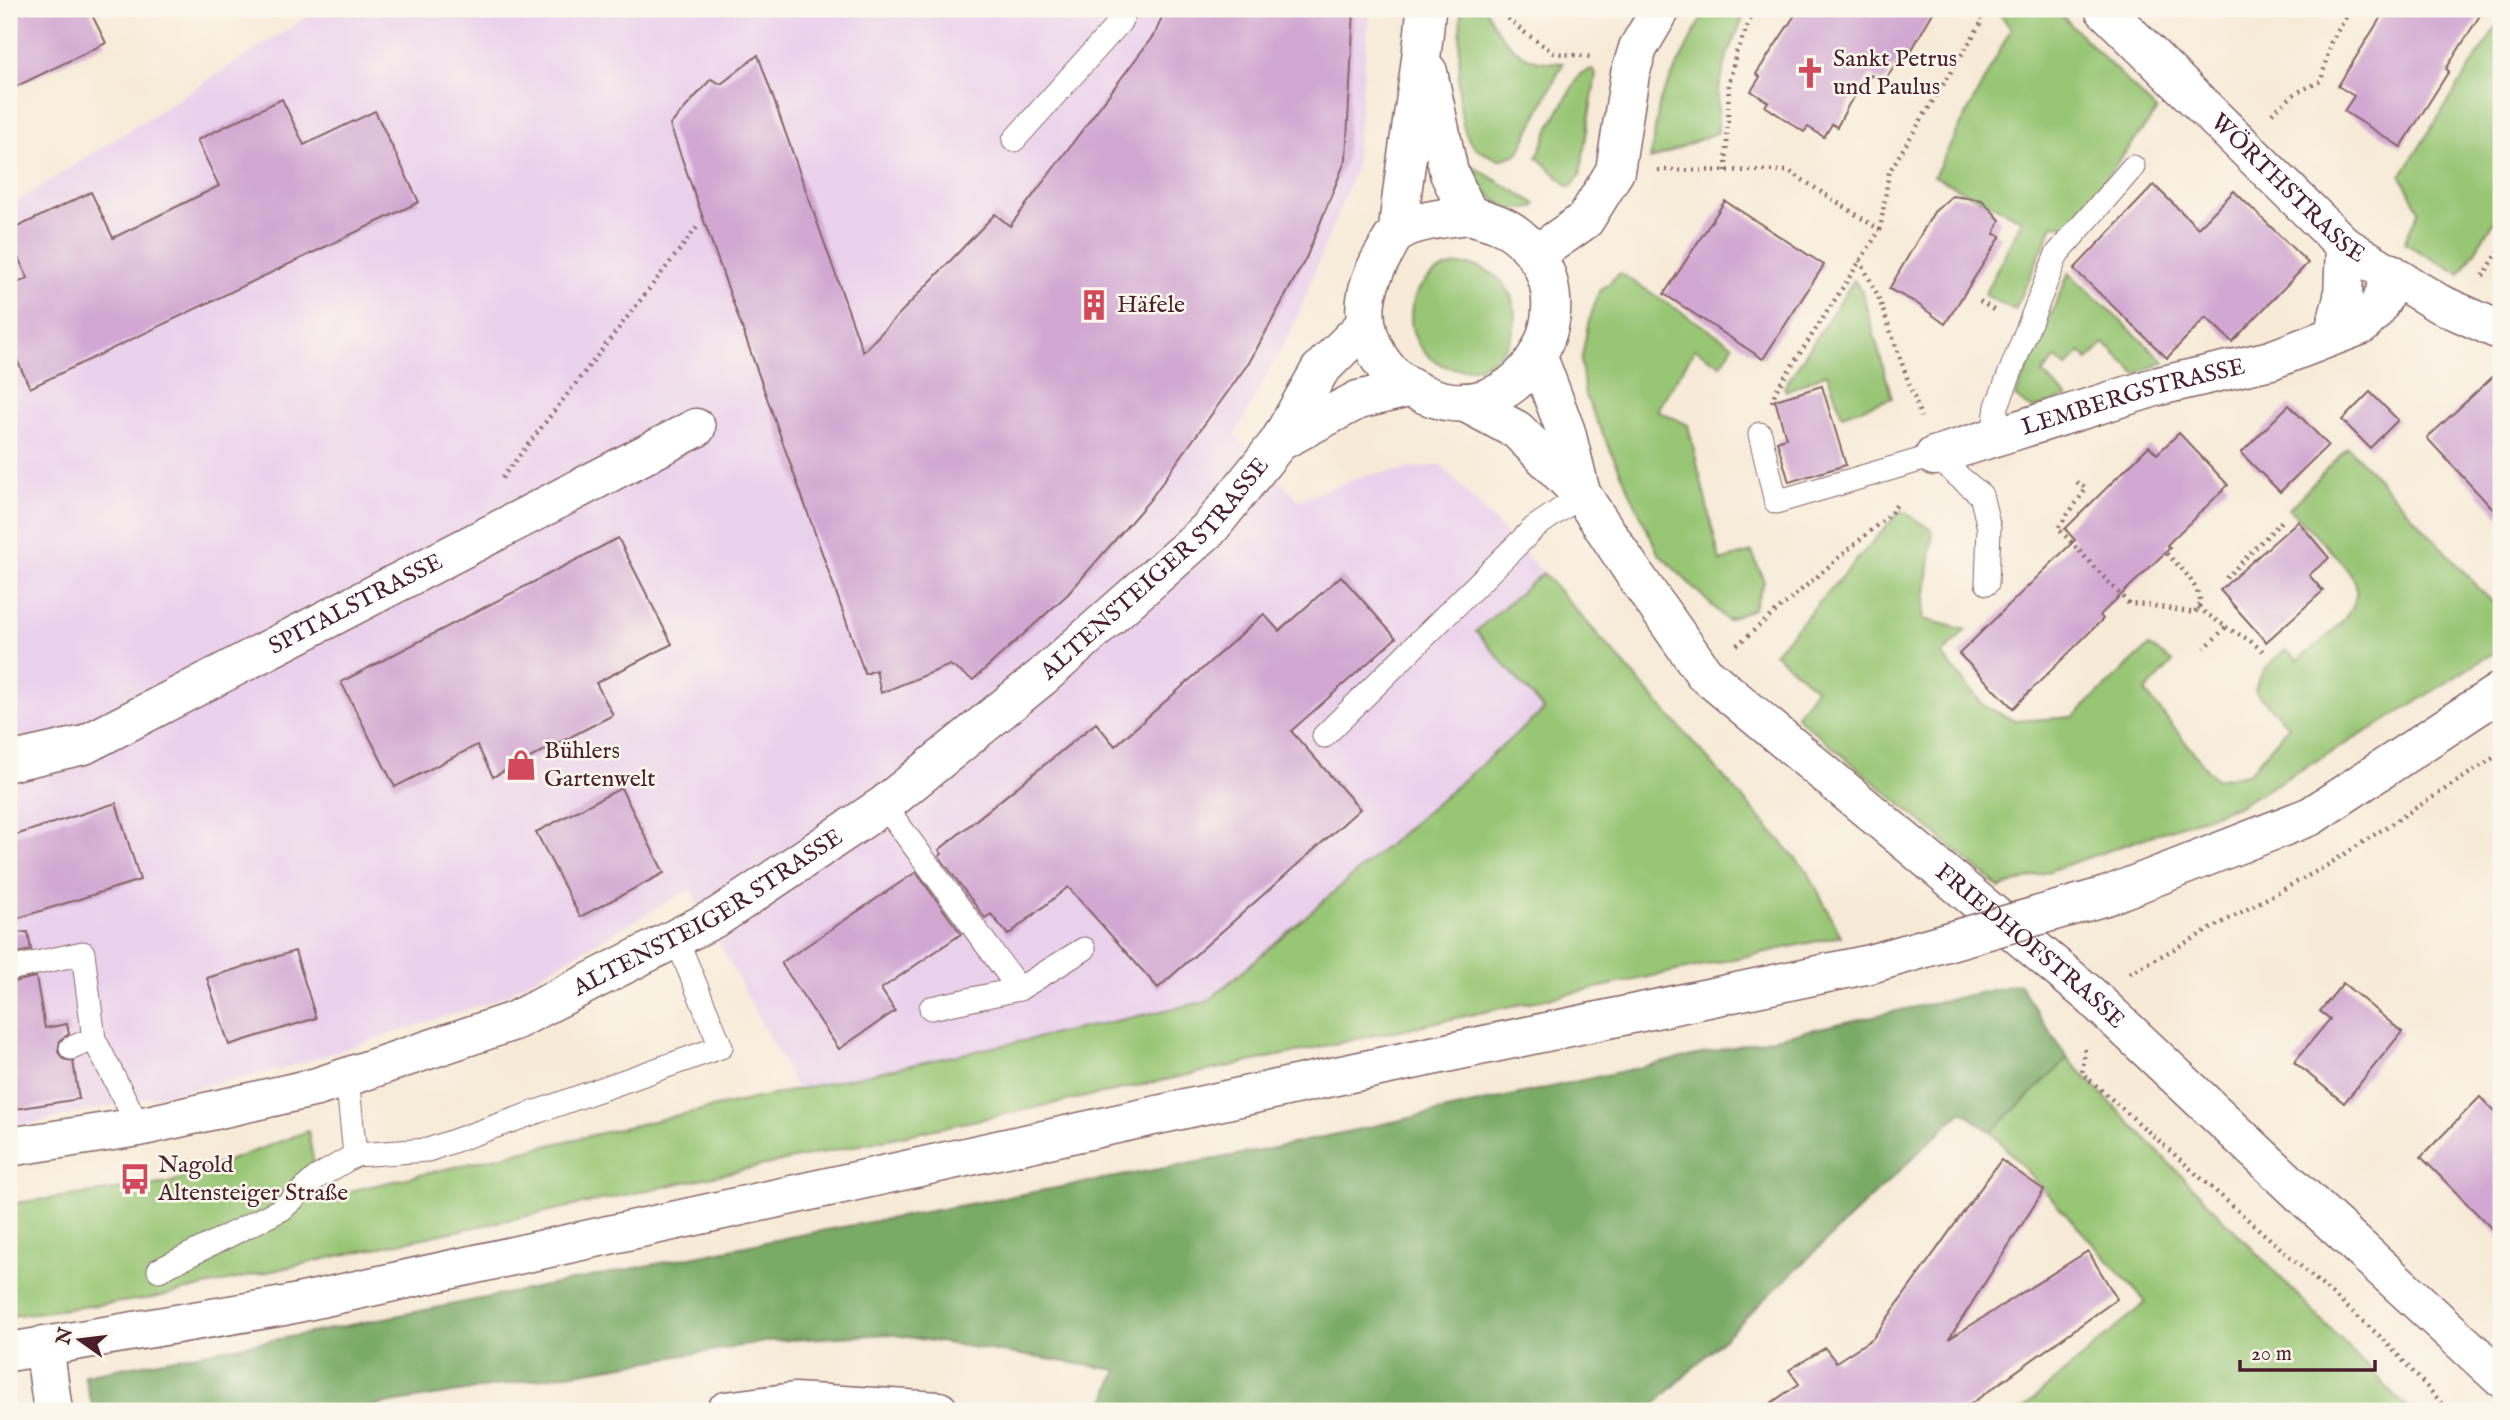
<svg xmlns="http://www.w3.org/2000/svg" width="2510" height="1420" font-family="'IM FELL English',serif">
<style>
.built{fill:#ead1ec}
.green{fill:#98c674;stroke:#717250;stroke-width:2}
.forest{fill:#7aab66;stroke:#626548;stroke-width:2}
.building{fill:#d2a8d2}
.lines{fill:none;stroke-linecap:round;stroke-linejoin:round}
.lane-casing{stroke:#876668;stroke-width:25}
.street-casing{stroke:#876668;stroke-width:41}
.secondary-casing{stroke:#876668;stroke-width:41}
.path{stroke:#876668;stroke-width:4.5;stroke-dasharray:2 5;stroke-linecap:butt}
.lane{stroke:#fff;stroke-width:23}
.street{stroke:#fff;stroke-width:38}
.secondary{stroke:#fff;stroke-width:38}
.secondary-bridge-casing{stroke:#876668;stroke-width:41;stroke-linecap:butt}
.secondary-bridge{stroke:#fff;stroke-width:38}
.labels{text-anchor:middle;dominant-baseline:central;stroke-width:5;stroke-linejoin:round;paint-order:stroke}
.poi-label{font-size:24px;fill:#4a1f2b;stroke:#fbf7ec;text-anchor:start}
.street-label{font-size:24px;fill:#4a1f2b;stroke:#fbf7ec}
</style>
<rect width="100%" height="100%" fill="#fbf7ec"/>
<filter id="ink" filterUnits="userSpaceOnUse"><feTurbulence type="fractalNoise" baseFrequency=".0143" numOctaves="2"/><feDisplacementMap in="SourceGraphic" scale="14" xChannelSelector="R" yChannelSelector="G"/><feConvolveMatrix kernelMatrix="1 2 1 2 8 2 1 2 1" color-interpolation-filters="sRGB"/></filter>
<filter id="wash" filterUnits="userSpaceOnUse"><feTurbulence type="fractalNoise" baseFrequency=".00686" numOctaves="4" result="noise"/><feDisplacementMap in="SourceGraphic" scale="28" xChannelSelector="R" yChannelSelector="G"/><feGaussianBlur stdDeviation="1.57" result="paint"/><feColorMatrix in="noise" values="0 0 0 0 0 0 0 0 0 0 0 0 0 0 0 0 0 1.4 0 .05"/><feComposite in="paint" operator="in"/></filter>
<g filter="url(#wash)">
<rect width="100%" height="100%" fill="#f7ebd8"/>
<path class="built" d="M309 9H1370L1355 169 1294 325 1235 435 1299 500 1366 475 1441 465 1543 573 1641 683 1214 1000 797 1089 690 889 496 1000 282 1069 9 1128V207L312 14Z"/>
<g class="green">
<path d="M1461 9H1486C1493 29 1514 54 1535 60 1544 63 1555 62 1563 63L1518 154 1499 160C1490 155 1477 152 1471 143 1452 118 1461 42 1461 9Z"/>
<path d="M1706 9H1747L1728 53 1718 92V132L1650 160 1660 100Z"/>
<path d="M1996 9H2055L2157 111 2069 226 2053 225 2015 310 1984 295 2022 220 1934 176 2011 29Z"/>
<path d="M2501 19V211L2460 274 2404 243 2419 211 2401 176Z"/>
<path d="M1592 69 1596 74 1580 175 1573 185 1569 187 1537 157 1551 125 1580 74Z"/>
<path d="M1469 164 1536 204 1533 208 1507 210 1483 189Z"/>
<circle cx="1463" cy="317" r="52"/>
<path d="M1620 273 1733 345 1721 365 1695 349 1657 410 1688 425 1720 561 1752 552 1764 582 1753 609 1727 620 1658 553 1585 395 1581 362 1588 324 1599 292Z"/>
<path d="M2069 273 2165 362 2136 374 2104 343 2088 360 2080 352 2066 367 2056 358 2042 373 2067 397 2032 409 2015 397Z"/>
<path d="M1854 280 1862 292 1892 398 1842 415 1827 373 1786 391 1784 387Z"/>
<path d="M2348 447 2492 602 2501 599V648L2392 717 2240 805 2000 888 1796 716 1816 689 1774 653 1901 510 1933 531 1923 619 1966 630 1942 655 1984 706 2015 721 2073 717 2149 646 2173 662 2145 692 2215 779 2248 774 2289 726 2255 692C2257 675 2272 659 2286 650L2298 660C2318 644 2360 616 2356 586 2354 570 2303 523 2289 509Z"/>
<path d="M1543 573 1808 872 1841 936 329 1258 153 1298 9 1316V1204L169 1183 308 1131 320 1198 679 1115 1208 1001 1544 710 1476 631Z"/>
<path d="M2068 1059 2410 1411H2020L2146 1302 1991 1132Z"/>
</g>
<path class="forest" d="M2019 984 2068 1059 1991 1132 1962 1111 1648 1411H1131L1105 1401 1117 1370 888 1334 771 1341 342 1411H94L84 1375 300 1335 810 1233 1269 1149Z"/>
<g id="blocks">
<g class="building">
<path d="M9 9H89L106 43 9 90Z"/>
<path d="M1165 9H1354L1346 159 1306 258 1250 361 1149 501 1068 594 973 680 950 665 881 693 876 670 865 674 670 125 711 79 721 84 758 55 863 352 995 214 1010 226 1156 32Z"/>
<path d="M1799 9H1935L1906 60 1901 57 1883 83 1871 75 1849 104 1837 127 1832 124 1824 137 1808 127 1804 132 1765 106 1768 102 1751 91 1760 77 1756 74Z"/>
<path d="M2386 9H2484L2446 69 2449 71 2401 147 2344 111 2354 96 2338 86Z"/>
<path d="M282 99 304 145 375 111 419 202 30 388 9 343V287L28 278 9 239V231L91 192 113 238 219 186 197 140Z"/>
<path d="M2154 185 2198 228 2234 191 2308 263 2232 342 2206 317 2167 358 2074 269Z"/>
<path d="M1952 196 1982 200 2000 220 1994 234 2001 236 1945 324 1915 302 1889 289 1934 212Z"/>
<path d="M1725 201 1824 265 1763 359 1664 294Z"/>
<path d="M2501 369V518L2427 438Z"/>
<path d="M1822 386 1846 465 1789 482 1777 441 1786 438 1775 400Z"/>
<path d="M2370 392 2398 420 2370 448 2342 420Z"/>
<path d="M2289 405 2328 445 2280 492 2241 453Z"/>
<path d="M2179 433 2228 485 2167 545 2170 548 2100 615 2103 619 2013 708 1959 654 2075 540 2065 529 2149 446 2157 454Z"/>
<path d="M2298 521 2329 558 2309 575 2323 591 2266 642 2220 590Z"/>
<path d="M618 538 672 644 596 683 613 715 493 777 477 745 395 787 341 682Z"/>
<path d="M1341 576 1396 638 1291 731 1360 809 1158 988 1068 887 1008 935 991 914 985 918 939 856 942 854 939 850 1096 723 1115 746 1264 614 1279 631Z"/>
<path d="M621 788 664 873 580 917 536 832Z"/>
<path d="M116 803 140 880 9 921V837Z"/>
<path d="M916 872 961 934 881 989 895 1011 839 1049 781 963Z"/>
<path d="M28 932 31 950 9 955V933Z"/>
<path d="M295 951 316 1018 229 1045 207 978Z"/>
<path d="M36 977 45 1028 67 1024 69 1034 60 1040 58 1052 63 1059 73 1061 79 1099 9 1110V983Z"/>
<path d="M2343 983 2402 1032 2344 1103 2294 1062 2330 1019 2320 1011Z"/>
<path d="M2480 1097 2501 1118V1238L2421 1157Z"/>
<path d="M2001 1160 2044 1190 1949 1339 2088 1251 2117 1299 1961 1411H1759L1799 1384 1789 1370 1825 1348 1836 1362 1873 1338Z"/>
</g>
</g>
</g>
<g filter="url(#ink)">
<use href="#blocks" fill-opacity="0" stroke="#876668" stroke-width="2"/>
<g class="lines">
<defs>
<g id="lane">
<path d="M1014 140 1120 22 1126 9"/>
<path d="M1760 434 1776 502 1934 456 1981 495 1989 528 1987 583"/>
<path d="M1993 437 1997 406 2057 254 2133 167"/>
<path d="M1324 736 1535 527 1582 495"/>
<path d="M884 805 1019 989"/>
<path d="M9 969 83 953 94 1039"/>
<path d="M931 1008 1019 989 1084 949"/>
<path d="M71 1048 94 1039 139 1127"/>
<path d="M347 1077 355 1155 428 1150 721 1047 676 938"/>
<path d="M159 1270 282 1209 316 1178 355 1155"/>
</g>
<g id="street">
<path id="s1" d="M2104 9 2345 246 2438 303 2501 331"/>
<path d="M1535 255 1585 220 1615 171 1630 74 1638 48 1661 9"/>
<path d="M2333 335 2343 298 2345 246"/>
<path d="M1538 357 1566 432 1581 493"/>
<path id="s2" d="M1464 402 1517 430 1582 495 1633 572 1704 673 2090 995 2301 1194 2501 1378"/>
<path id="s3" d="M1934 456 2155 387 2271 360 2362 325 2376 310 2383 298 2391 273"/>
<path id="s4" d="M9 762 84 745 696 428"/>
<path d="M44 1345 53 1411"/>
<path d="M726 1411 794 1402 939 1411"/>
</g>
<g id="secondary">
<path d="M1428 72 1449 173 1469 215"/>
<path d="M1469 215C1486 220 1504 224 1518 236 1598 302 1520 435 1426 395 1406 387 1389 375 1378 356 1358 320 1363 289 1383 255 1387 249 1391 238 1397 233 1411 221 1450 217 1469 215Z"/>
<path d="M1398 232C1404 157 1421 84 1426 9"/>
<path d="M1279 442 1358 400 1408 388"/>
<path d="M2106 896 2311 816 2501 691"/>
<path id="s5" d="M9 1147 139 1127 317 1087 514 1021 719 916 884 805 1042 677 1210 528 1279 442 1320 370 1365 325"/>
<path d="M9 1352 284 1306 1327 1078 1870 964"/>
</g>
</defs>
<use href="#lane" class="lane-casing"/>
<use href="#street" class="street-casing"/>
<use href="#secondary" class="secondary-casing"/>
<g class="path">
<path d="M1498 9 1521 30 1554 53 1592 57"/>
<path d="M2272 113 2296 93 2321 81 2331 42 2351 9"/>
<path d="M1658 170 1789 171 1880 230 1775 392 1772 402"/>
<path d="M1726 171 1729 84 1736 53 1755 9"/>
<path d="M1880 230 1889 172 1983 20 1976 9"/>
<path d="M1860 260 1878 296 1921 417"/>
<path d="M2483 276 2501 248"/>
<path d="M1980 301 1996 312"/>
<path d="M502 478 699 225"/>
<path d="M2077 482 2086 489 2058 528 2129 604 2148 605 2195 613 2201 603C2195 580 2182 569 2165 552"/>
<path d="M2226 578 2283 520"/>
<path d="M2198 608 2226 627 2205 648"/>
<path d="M2226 627 2249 640 2264 652"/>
<path d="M1737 645 1890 514 1898 503"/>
<path d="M2130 973 2326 866 2501 753"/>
<path d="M2085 1049 2082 1073 2383 1339 2449 1411"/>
</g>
<use href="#lane" class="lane"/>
<use href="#street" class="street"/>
<use href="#secondary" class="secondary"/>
<defs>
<path id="secondary-bridge" d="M1870 964 2106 896"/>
</defs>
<use href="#secondary-bridge" class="secondary-bridge-casing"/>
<use href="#secondary-bridge" class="secondary-bridge"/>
</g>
</g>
<defs>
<symbol id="church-bare" viewBox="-9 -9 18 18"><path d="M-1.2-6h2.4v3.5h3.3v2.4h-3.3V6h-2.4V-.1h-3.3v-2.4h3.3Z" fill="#d1495b" stroke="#fbf7ec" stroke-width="2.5" paint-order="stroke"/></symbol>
<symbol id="building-bare" viewBox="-9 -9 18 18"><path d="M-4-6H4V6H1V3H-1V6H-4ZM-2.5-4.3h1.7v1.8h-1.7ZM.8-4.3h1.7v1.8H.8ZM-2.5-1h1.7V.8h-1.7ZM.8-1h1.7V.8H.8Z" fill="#d1495b" stroke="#fbf7ec" stroke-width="2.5" paint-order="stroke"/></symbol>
<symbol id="shop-bare" viewBox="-9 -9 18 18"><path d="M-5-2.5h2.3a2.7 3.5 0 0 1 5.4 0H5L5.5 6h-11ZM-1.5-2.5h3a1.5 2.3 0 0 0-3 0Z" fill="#d1495b" stroke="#fbf7ec" stroke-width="2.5" paint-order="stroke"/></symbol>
<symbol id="bus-bare" viewBox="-9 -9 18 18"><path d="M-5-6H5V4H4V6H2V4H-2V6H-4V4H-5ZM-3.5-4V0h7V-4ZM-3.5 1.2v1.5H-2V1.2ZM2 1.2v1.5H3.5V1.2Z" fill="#d1495b" stroke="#fbf7ec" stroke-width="2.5" paint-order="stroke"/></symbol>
</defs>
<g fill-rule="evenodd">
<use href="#church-bare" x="1788" y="51" width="44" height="44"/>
<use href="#building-bare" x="1072" y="283" width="44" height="44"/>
<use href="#shop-bare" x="499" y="743" width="44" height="44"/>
<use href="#bus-bare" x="113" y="1157" width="44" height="44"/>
</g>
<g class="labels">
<g class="poi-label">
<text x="1833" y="59">Sankt Petrus<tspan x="1833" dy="28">und Paulus</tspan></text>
<text x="1117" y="305">Häfele</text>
<text x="544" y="751">Bühlers<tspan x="544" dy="28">Gartenwelt</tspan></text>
<text x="158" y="1165">Nagold<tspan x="158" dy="28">Altensteiger Straße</tspan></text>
</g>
<g class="street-label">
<text stroke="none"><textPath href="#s1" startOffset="257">WÖRTHSTRASSE</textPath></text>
<text stroke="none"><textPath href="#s3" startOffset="208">LEMBERGSTRASSE</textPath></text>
<text stroke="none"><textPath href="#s5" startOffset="1311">ALTENSTEIGER STRASSE</textPath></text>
<text stroke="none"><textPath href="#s4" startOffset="383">SPITALSTRASSE</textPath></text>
<text stroke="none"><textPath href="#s5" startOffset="744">ALTENSTEIGER STRASSE</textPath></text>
<text stroke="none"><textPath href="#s2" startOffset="793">FRIEDHOFSTRASSE</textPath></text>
</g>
</g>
<rect width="2510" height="1420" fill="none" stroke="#fbf7ec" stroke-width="35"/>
<g transform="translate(80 1340) rotate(284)" stroke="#fbf7ec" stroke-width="5" paint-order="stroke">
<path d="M0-5L12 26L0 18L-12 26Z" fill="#4a1f2b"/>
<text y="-10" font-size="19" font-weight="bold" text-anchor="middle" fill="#4a1f2b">N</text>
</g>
<path d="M2240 1360v10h135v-10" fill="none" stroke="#4a1f2b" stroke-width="3.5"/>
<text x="2251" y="1360" font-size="21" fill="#4a1f2b" stroke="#fbf7ec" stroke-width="5" paint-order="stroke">20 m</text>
</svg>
